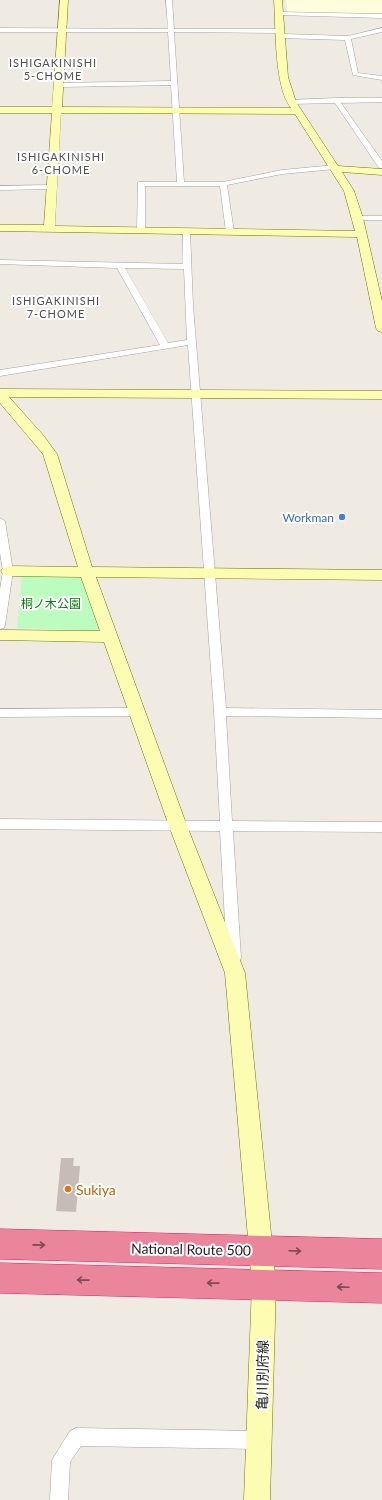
<svg xmlns="http://www.w3.org/2000/svg" width="382" height="1500" font-family="Lato,'Noto Sans JP',sans-serif">
<style>
.education{fill:#fffddb}
.park{fill:#bcfcbe}
.building{fill:#c7bcb5}
.lines{fill:none;stroke-linecap:round;stroke-linejoin:round}
.street-casing{stroke:#a4a4a4;stroke-width:1}
.secondary-casing{stroke:#707800;stroke-width:1}
.highway-casing{stroke:#e21a67;stroke-width:1}
.street{fill:#fff;fill-rule:evenodd}
.secondary{fill:#fcfdb2;fill-rule:evenodd}
.highway{fill:#eb859c;fill-rule:evenodd}
.oneway{stroke:#7a4c56}
.shop-dot{fill:#3f7fe0;stroke:#fff;stroke-width:1.5}
.food-dot{fill:#e8710a;stroke:#fff;stroke-width:1.5}
.labels{text-anchor:middle;dominant-baseline:central;stroke-width:4;stroke-linejoin:round;paint-order:stroke}
.far-neighbourhood-label{font-size:11px;letter-spacing:1px;fill:#505050;stroke:#fff}
.shop-label{font-size:12px;fill:#366cbe;stroke:#fff;text-anchor:end}
.park-label{font-size:12px;fill:#05810a;stroke:#fff}
.near-food-label{font-size:14px;fill:#c56008;stroke:#fff;text-anchor:start}
.near-street-label{font-size:14px;fill:#1d1d1d;stroke:#fff}
</style>
<rect width="100%" height="100%" fill="#efeae2"/>
<path class="education" d="M286 0H382V15L288 13Z"/>
<path class="park" d="M22 576 82 577 99 631 17 628Z"/>
<path class="building" d="M61 1158H74L73 1166H80L76 1212 56 1211Z"/>
<g class="lines">
<defs>
<g id="street">
<path d="M166 0H172L174 29H281L284 31 281 33 174 32 184 182H223L282 170 335 165 339 167 335 169 282 174 227 185 234 232 233 234H227L226 232 220 186H145V230L141 232 137 230 138 182H177L171 85 59 87 56 85 59 83 171 81 168 32H0V28L168 29Z"/>
<path d="M280 12 382 14V18L278 15 277 14Z"/>
<path d="M382 28V32L351 39 358 73 382 76V80L353 75 345 40 282 38 279 36 282 34 348 36Z"/>
<path d="M336 98H382V102L341 103 382 161V168H379L335 103 291 104 288 102 291 100Z"/>
<path d="M51 185H54V189L0 190V186Z"/>
<rect x="355" y="216" width="27" height="4"/>
<path d="M183 229H189L190 231 193 306 226 708 382 710V718L226 716 232 821 382 822V832L233 831 241 958 239 962 234 964 229 962 227 958 220 831 0 829V819L220 821 214 712 188 345 0 376V370L160 345 117 268 0 264V260L183 264ZM125 268 184 269 187 340 168 343Z"/>
<path d="M0 518 5 521 13 571 5 625 4 628 0 629V589L3 571 0 553Z"/>
<path d="M139 708 143 709 145 712 143 715 139 716 0 717V709Z"/>
<path d="M76 1428 260 1431 266 1434 269 1440 266 1446 260 1449 81 1446 70 1462 68 1500H50L52 1460 70 1431Z"/>
</g>
<g id="secondary">
<path d="M60 0H68L62 107 291 108C274 87 276 28 274 0H282L288 77 296 102 338 166 382 169V175L342 172 354 191 363 218 382 301V332L378 331 376 328 357 237 0 231V225H44L52 113H0V107H52ZM61 113 295 114 344 191 355 231 55 226Z"/>
<path d="M0 389 382 391V399L9 397 43 435 57 454 92 567 382 570V580L96 577 187 826 245 973 276 1284 270 1500H244L252 1284 225 973 169 826 104 642 0 640V630L100 631 81 577 8 576 3 574 1 571 3 568 8 566 78 567 43 454 0 403Z"/>
</g>
<g id="highway">
<path d="M0 1229 382 1239V1269L0 1259Z"/>
<path d="M0 1263 382 1273V1303L0 1293Z"/>
</g>
</defs>
<use href="#street" class="street-casing"/>
<use href="#secondary" class="secondary-casing"/>
<use href="#highway" class="highway-casing"/>
<use href="#street" class="street"/>
<use href="#secondary" class="secondary"/>
<use href="#highway" class="highway"/>
</g>
<defs><path id="oneway-shaft" d="M-6 0H5M1.5-3L5.5 0L1.5 3" fill="none" stroke-width="1.6" stroke-linecap="round" stroke-linejoin="round"/></defs>
<g class="oneway">
<use href="#oneway-shaft" transform="translate(39 1245) rotate(1)"/>
<use href="#oneway-shaft" transform="translate(295 1251) rotate(2)"/>
<use href="#oneway-shaft" transform="translate(83 1280) rotate(-179)"/>
<use href="#oneway-shaft" transform="translate(213 1283) rotate(-179)"/>
<use href="#oneway-shaft" transform="translate(343 1287) rotate(-178)"/>
</g>
<circle class="shop-dot" cx="342" cy="517" r="4"/>
<circle class="food-dot" cx="68" cy="1189" r="4"/>
<g class="labels">
<g class="far-neighbourhood-label">
<text x="53" y="62">ISHIGAKINISHI<tspan x="53" dy="13">5-CHOME</tspan></text>
<text x="61" y="156">ISHIGAKINISHI<tspan x="61" dy="13">6-CHOME</tspan></text>
<text x="56" y="300">ISHIGAKINISHI<tspan x="56" dy="13">7-CHOME</tspan></text>
</g>
<g class="shop-label">
<text x="334" y="517">Workman</text>
</g>
<g class="park-label">
<text x="51" y="603">桐ノ木公園</text>
</g>
<g class="near-food-label">
<text x="76" y="1189">Sukiya</text>
</g>
<g class="near-street-label">
<text transform="translate(191 1249) rotate(1)">National Route 500</text>
<text transform="translate(262 1375) rotate(-89)">亀川別府線</text>
</g>
</g>
</svg>
